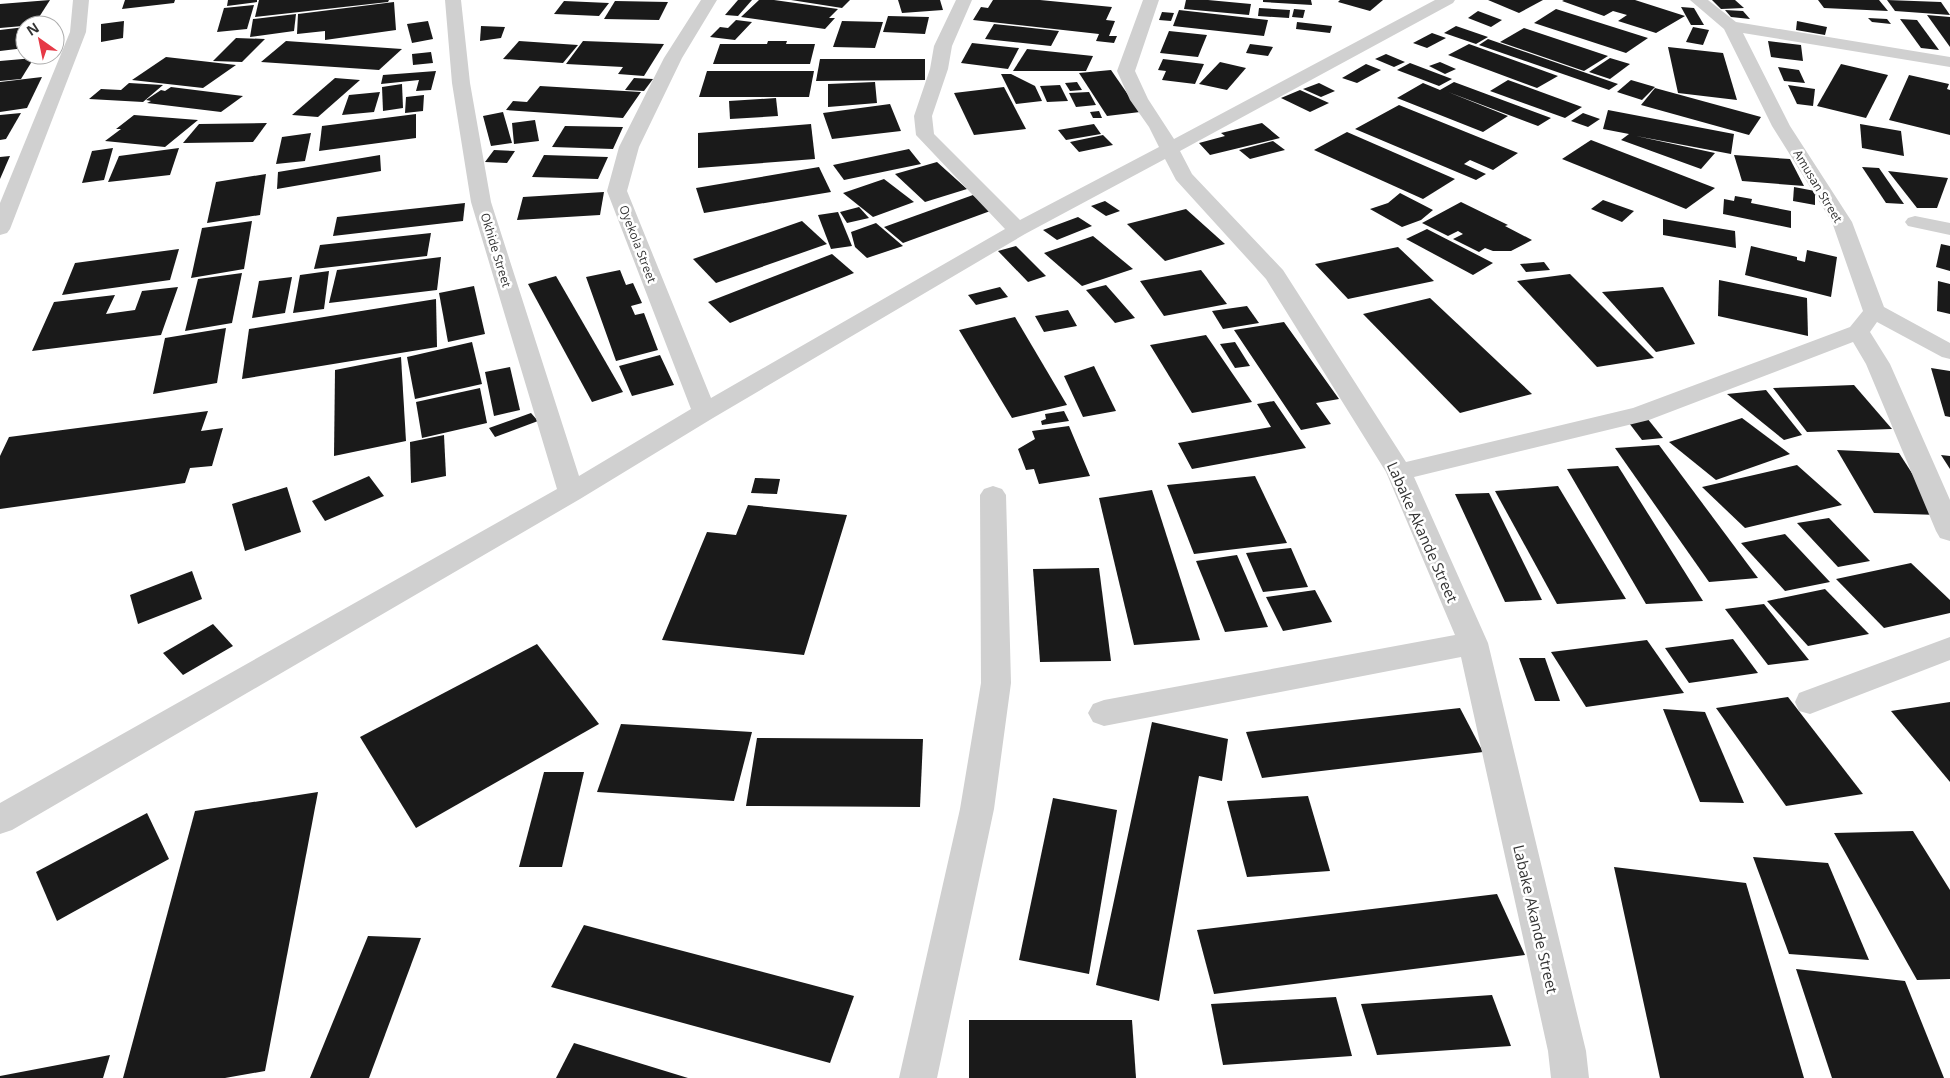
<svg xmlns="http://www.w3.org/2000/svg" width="1950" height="1078" font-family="'Open Sans',sans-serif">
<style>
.building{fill:#1a1a1a}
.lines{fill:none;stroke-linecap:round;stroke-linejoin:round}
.minor{fill:#d0d0d0;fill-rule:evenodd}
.labels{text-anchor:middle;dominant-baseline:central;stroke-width:5;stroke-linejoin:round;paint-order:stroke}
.far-street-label{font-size:12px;fill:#333;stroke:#fff}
.street-label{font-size:15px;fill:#333;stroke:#fff}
</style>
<rect width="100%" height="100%" fill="#fff"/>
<g class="building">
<path d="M50 0 34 25 0 28V4Z"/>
<path d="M125 0H175L174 3 122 9Z"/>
<path d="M228 0H257V2L227 6Z"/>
<path d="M259 0H389L388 2 255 17Z"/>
<path d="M738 0H752L738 16 725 15Z"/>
<path d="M759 0H774L838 9 829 18H835L825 29 741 17Z"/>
<path d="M791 0H850L842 8Z"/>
<path d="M898 0H940L943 10 902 13Z"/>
<path d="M993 0H1040L1112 7 1106 20 1115 21 1109 36H1117L1114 43 1096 41 1099 34 973 20 981 7 988 8Z"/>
<path d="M1186 0H1208L1251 4 1249 15 1184 9Z"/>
<path d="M1263 0H1311L1312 5 1263 2Z"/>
<path d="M1340 0H1383L1370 11 1338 2Z"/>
<path d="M1488 0H1543L1519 13Z"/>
<path d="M1564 0H1635L1685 16 1656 33 1618 21 1627 15 1613 11 1604 16 1562 1Z"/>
<path d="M1712 0H1735L1744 8 1721 9Z"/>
<path d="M1818 0H1879L1888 11 1824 8Z"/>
<path d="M1887 0 1941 2 1950 15 1895 11Z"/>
<path d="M564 1 609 3 599 16 554 14Z"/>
<path d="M615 1 668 2 659 20 604 19Z"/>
<path d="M394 2 396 30 325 40V31L297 34 298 14Z"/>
<path d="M254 5 247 29 217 32 224 8Z"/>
<path d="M1681 7 1694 8 1704 25H1691Z"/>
<path d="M1259 8 1290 10 1289 18 1258 16Z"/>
<path d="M1294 9 1305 10 1303 18 1292 17Z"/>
<path d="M1556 9 1648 38 1626 53 1534 23Z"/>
<path d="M1179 10 1268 20 1264 36 1173 26Z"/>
<path d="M1725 10 1743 11 1750 19 1731 17Z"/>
<path d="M1478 11 1502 20 1491 27 1468 18Z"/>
<path d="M1162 12 1174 13 1171 21 1159 20Z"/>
<path d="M296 14 294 31 250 37 253 19Z"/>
<path d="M1927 15 1950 17V47Z"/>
<path d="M888 16 929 17 925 34 883 32Z"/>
<path d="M1868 18 1887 19 1891 24 1872 22Z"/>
<path d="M1900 19 1917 20 1939 50 1921 48Z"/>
<path d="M736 20 752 22 735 40 710 37 720 27 728 28Z"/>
<path d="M124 21 123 38 101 42V24Z"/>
<path d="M428 21 433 39 412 43 407 24Z"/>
<path d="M842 21 883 22 875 48 833 47Z"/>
<path d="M1797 21 1827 27 1825 35 1796 30Z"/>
<path d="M1297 22 1332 26 1330 33 1296 29Z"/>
<path d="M994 24 1059 31 1051 46 985 39Z"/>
<path d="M481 26 505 27 501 38 480 41Z"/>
<path d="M1456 26 1488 37 1476 44 1444 33Z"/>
<path d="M25 27V48L0 51V30Z"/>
<path d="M1693 27 1709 30 1703 45 1686 42Z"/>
<path d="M1524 28 1608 56 1584 71 1500 42Z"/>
<path d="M1169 31 1207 35 1198 57 1160 53Z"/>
<path d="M1432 33 1446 38 1427 48 1413 43Z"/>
<path d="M236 38 265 39 242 62 213 61Z"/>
<path d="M1488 39 1618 84 1609 90 1479 45Z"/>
<path d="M286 41 402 49 379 70 261 62Z"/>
<path d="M519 41 578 45 563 63 503 59Z"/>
<path d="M583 41 664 44 644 76 618 74 623 67 566 64Z"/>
<path d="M768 41H787L786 44H815L810 64H713L720 44H767Z"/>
<path d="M1768 41 1801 45 1803 61 1771 57Z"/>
<path d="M972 43 1019 48 1008 69 961 63Z"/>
<path d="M1250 44 1273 47 1268 56 1246 53Z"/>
<path d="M1469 44 1558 76 1537 88 1448 55Z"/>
<path d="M1668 47 1723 53 1737 100 1678 93Z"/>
<path d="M1027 49 1093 56 1086 71H1013Z"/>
<path d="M431 52 433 63 413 65 412 54Z"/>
<path d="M1386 54 1405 62 1394 67 1375 59Z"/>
<path d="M166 57 236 65 203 88 132 80Z"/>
<path d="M34 58 21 79 0 81V61Z"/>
<path d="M1610 58 1630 64 1610 79 1589 72Z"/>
<path d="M820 59H925V80L816 81Z"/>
<path d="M1163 59 1204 64 1195 84 1162 80 1166 71 1158 70Z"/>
<path d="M1220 62 1246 68 1227 90 1199 84Z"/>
<path d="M1440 62 1456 69 1445 74 1429 66Z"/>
<path d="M1410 63 1452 79 1439 86 1397 70Z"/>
<path d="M1366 64 1381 70 1357 83 1342 78Z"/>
<path d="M1841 64 1888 75 1866 118 1817 106Z"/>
<path d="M1778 67 1799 70 1805 83 1784 81Z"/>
<path d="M1111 70 1140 112 1107 116 1079 73Z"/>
<path d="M436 71 431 90 416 91 419 80 381 84 383 75Z"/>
<path d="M707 71H814L809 97H699Z"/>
<path d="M1001 74H1011L1035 86 1042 101 1016 104Z"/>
<path d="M1909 75 1949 84 1947 89 1950 90V135L1889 120Z"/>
<path d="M42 77 27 108 0 112V82Z"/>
<path d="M335 78 360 80 318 117 292 115Z"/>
<path d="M634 78 653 79 644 91 625 90Z"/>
<path d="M1508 80 1582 107 1565 118 1490 91Z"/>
<path d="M1631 80 1655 87 1642 100 1617 92Z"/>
<path d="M875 82 877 103 828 107V84Z"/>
<path d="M1077 82 1082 90 1070 91 1065 83Z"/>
<path d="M1454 82 1551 118 1538 126 1448 92 1508 116 1483 132 1397 98 1423 83 1440 90Z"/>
<path d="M129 83 163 85 143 102 89 99 101 89 121 90Z"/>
<path d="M1319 83 1335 91 1321 97 1303 89Z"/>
<path d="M402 84 403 108 383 111 382 87Z"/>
<path d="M1060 85 1068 101 1047 102 1040 86Z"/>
<path d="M1788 85 1815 89 1813 106 1797 104Z"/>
<path d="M540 86 641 92 623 118 506 110 513 101 527 102Z"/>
<path d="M171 87 243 96 221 112 147 103 151 101 146 100 161 90 165 91Z"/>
<path d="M1004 87 1026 129 974 135 954 93Z"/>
<path d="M1655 88 1761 117 1749 135 1641 105Z"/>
<path d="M1300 90 1329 103 1310 112 1281 98Z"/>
<path d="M380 92 374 112 342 115 349 95Z"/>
<path d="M1089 92 1096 105 1076 107 1069 93Z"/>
<path d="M424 95 423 111 405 113 406 97Z"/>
<path d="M776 98 778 116 730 119 729 101Z"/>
<path d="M890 104 901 131 832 139 823 113Z"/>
<path d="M1399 105 1518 153 1493 170 1470 160 1464 164 1486 174 1476 180 1355 129Z"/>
<path d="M1608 110 1734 134 1731 154 1636 136 1715 153 1701 169 1621 140 1629 134 1603 129Z"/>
<path d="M1099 111 1102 118H1093L1090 112Z"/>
<path d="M503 112 512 143 491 146 483 116Z"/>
<path d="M21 113 6 139 0 140V115Z"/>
<path d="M1583 113 1600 119 1588 127 1571 121Z"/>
<path d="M416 114V138L319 151 322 126Z"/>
<path d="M134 115 198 120 165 147 105 141 121 129H116Z"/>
<path d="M535 120 539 141 514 144 512 123Z"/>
<path d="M267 123 253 142 183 143 199 124Z"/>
<path d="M1262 123 1280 138 1210 155 1199 143 1225 136 1221 133Z"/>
<path d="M811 124 815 159 698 168V133Z"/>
<path d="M1094 124 1101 134 1066 140 1058 130Z"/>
<path d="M1860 124 1901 131 1904 156 1862 148Z"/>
<path d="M565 126 623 127 613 149 552 147Z"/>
<path d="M1347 132 1455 179 1423 199 1314 150Z"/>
<path d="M311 133 305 161 276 164 282 137Z"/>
<path d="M1103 135 1113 145 1079 152 1070 142Z"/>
<path d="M1591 140 1715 188 1686 209 1562 159Z"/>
<path d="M1273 141 1285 150 1250 159 1239 150Z"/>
<path d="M113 148 104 180 82 183 92 151Z"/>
<path d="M179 148 170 175 108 182 119 156Z"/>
<path d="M909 149 921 164 844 180 833 165Z"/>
<path d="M494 150 515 151 507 163 485 162Z"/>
<path d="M380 155 381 171 277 189 278 172Z"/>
<path d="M544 155 608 157 598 179 532 177Z"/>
<path d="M1734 155 1790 159 1804 186 1742 181Z"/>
<path d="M10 156 0 179V157Z"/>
<path d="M937 162 967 189 925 202 895 174Z"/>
<path d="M819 167 831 192 704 213 696 188Z"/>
<path d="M1862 167 1879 168 1904 204 1886 203Z"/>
<path d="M1888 171 1948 178 1937 208H1917Z"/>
<path d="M266 174 260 215 207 223 216 182Z"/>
<path d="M884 179 914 202 873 217 843 193Z"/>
<path d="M1794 187 1815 191V205L1793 201Z"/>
<path d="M604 192 600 215 517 220 523 197Z"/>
<path d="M1400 193 1433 210 1421 220 1402 227 1370 209 1388 203Z"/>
<path d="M973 195 993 210 903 243 884 227Z"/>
<path d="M1735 196 1752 199 1751 203 1791 211V228L1723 214 1724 199 1734 201Z"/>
<path d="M1603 200 1634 211 1622 222 1591 209Z"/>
<path d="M1105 201 1120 211 1106 216 1091 206Z"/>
<path d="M1461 202 1508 225 1505 226 1532 240 1511 251H1493L1485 248 1479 252 1453 239 1463 234 1458 231 1448 236 1422 223Z"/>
<path d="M465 203 463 221 333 236 337 217Z"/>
<path d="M859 207 869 218 847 223 840 212Z"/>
<path d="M1186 209 1225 244 1165 261 1127 224Z"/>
<path d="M838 212 852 246 831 249 818 215Z"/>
<path d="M1078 217 1092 226 1057 240 1043 230Z"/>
<path d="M1663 219 1735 231 1736 248 1663 235Z"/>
<path d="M252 221 244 269 191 278 202 228Z"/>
<path d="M802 221 827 244 716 283 693 259Z"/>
<path d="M876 223 903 246 867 258 855 247 851 232Z"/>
<path d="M1427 229 1493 263 1473 275 1406 239Z"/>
<path d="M431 233 427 256 314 269 320 245Z"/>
<path d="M1093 236 1133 269 1082 286 1044 253Z"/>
<path d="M1941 244 1950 246V271L1936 267Z"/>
<path d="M1016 246 1046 276 1028 282 998 251Z"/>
<path d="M1751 246 1797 257V260L1805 262 1807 250 1837 257 1831 297 1745 275Z"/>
<path d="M1398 247 1434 281 1348 299 1315 264Z"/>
<path d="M179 249 170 280 62 295 75 263Z"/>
<path d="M832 254 854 273 730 323 708 302Z"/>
<path d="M441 257 437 290 329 303 337 270Z"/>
<path d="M1544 262 1550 270 1526 272 1520 264Z"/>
<path d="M620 270 626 285 633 283 642 303 631 306 635 315 644 313 658 350 616 361 586 277Z"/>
<path d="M1201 270 1227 304 1164 316 1140 281Z"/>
<path d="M329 271 324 309 293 313 300 275Z"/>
<path d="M242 273 232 323 185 331 198 279Z"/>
<path d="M1570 274 1654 358 1597 367 1517 281Z"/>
<path d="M556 276 623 392 592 402 528 284Z"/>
<path d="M292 277 285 313 252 318 259 281Z"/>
<path d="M1719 280 1807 298 1808 336 1718 316Z"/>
<path d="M1938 281 1950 284V314L1937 311Z"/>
<path d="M1106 285 1135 318 1115 323 1086 290Z"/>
<path d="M474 286 485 334 448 342 439 293Z"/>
<path d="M178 287 161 335 32 351 54 302 115 295 106 314 135 310 142 291Z"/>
<path d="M1000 287 1008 297 976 305 968 295Z"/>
<path d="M1663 287 1695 344 1656 352 1602 292Z"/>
<path d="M1430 298 1532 394 1460 413 1363 314Z"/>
<path d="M436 299 437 347 242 379 249 329Z"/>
<path d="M1247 306 1259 323 1223 329 1212 311Z"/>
<path d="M1068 310 1077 326 1044 332 1035 316Z"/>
<path d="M1015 317 1067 405 1012 418 959 330Z"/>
<path d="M1284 322 1339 399 1316 403 1331 424 1301 430 1234 330Z"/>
<path d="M226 328 217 383 153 394 165 338Z"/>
<path d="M1206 335 1252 402 1192 413 1150 345Z"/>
<path d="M472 342 482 384 415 399 407 357Z"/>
<path d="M1235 342 1250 366 1235 368 1220 344Z"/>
<path d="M660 355 674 385 632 396 619 366Z"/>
<path d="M401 357 406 441 334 456 335 370Z"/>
<path d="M1094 366 1116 411 1083 417 1064 376Z"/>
<path d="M510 367 520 410 494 416 485 372Z"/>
<path d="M1931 368 1950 371V417L1945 416Z"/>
<path d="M1854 385 1892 429 1807 432 1773 388Z"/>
<path d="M480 388 487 423 422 438 416 402Z"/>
<path d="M1766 390 1802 435 1784 440 1727 394Z"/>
<path d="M1274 401 1306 448 1192 469 1178 443 1271 427 1257 404Z"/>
<path d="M208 411 201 431 223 428 212 466 190 468 185 483 0 509V456L9 437Z"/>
<path d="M1064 411 1069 421 1042 425 1041 421 1046 419 1045 414Z"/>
<path d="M531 413 538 421 495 437 489 428Z"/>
<path d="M1647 418 1663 438 1642 440 1626 419Z"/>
<path d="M1742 418 1790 454 1716 480 1669 442Z"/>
<path d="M1069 426 1090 476 1039 484 1034 469 1026 470 1018 449 1035 439 1032 431Z"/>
<path d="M444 435 446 476 411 483 410 442Z"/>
<path d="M1659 445 1758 578 1709 582 1615 448Z"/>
<path d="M1837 450 1899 453 1939 515 1874 513Z"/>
<path d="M1941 455 1950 456V469Z"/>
<path d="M1797 465 1842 505 1745 528 1702 487Z"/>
<path d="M1618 466 1703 601 1646 604 1567 469Z"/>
<path d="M369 476 384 496 325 521 312 501Z"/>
<path d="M1255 476 1287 543 1194 554 1167 485Z"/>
<path d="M755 478 780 479 777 494 751 493Z"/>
<path d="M1558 486 1626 599 1557 604 1495 491Z"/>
<path d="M287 487 301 532 245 551 232 504Z"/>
<path d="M1152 490 1200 640 1134 645 1099 498Z"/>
<path d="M1489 493 1542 600 1505 602 1455 494Z"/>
<path d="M748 505 847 515 804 655 662 640 707 532 736 535Z"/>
<path d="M1829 518 1870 561 1838 567 1797 523Z"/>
<path d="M1785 534 1830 582 1785 591 1741 543Z"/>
<path d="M1291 548 1308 587 1263 592 1246 553Z"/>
<path d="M1237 555 1268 627 1225 632 1196 561Z"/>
<path d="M1911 563 1950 600V613L1884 628 1836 579Z"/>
<path d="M1099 568 1111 661 1040 662 1033 569Z"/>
<path d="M192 571 202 599 138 624 130 595Z"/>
<path d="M1825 589 1869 634 1808 646 1767 601Z"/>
<path d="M1315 590 1332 622 1283 631 1266 597Z"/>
<path d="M1764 604 1809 660 1768 665 1725 609Z"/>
<path d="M213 624 233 646 183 675 163 653Z"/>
<path d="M1733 639 1758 673 1689 683 1665 648Z"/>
<path d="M1647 640 1684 693 1586 707 1551 652Z"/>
<path d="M537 644 599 724 416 828 360 737Z"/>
<path d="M1519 658H1545L1560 701H1535Z"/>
<path d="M1788 697 1863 794 1786 806 1716 708Z"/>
<path d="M1950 702V782L1891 711Z"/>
<path d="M1460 708 1483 752 1262 778 1246 732Z"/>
<path d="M1663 709 1705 712 1744 803 1700 802Z"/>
<path d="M1152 722 1228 739 1222 781 1199 776 1159 1001 1096 985Z"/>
<path d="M621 724 752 732 734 801 597 792Z"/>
<path d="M757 738 923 739 920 807 746 806Z"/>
<path d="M544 772H584L562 867H519Z"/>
<path d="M318 792 265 1071 225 1078H123L195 811Z"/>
<path d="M1308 796 1330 871 1247 877 1227 801Z"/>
<path d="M1053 798 1117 810 1089 974 1019 960Z"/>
<path d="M147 813 169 859 57 921 36 872Z"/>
<path d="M1913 831 1950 890V979L1917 980 1834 833Z"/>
<path d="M1753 857 1828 863 1869 960 1789 954Z"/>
<path d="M1614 867 1746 883 1804 1078H1660Z"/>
<path d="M1497 894 1525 955 1214 994 1197 930Z"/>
<path d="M584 925 854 996 830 1063 551 987Z"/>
<path d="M368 936 421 938 369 1078H310Z"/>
<path d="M1796 969 1905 981 1944 1078H1832Z"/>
<path d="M1492 995 1511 1046 1377 1055 1361 1004Z"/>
<path d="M1336 997 1352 1056 1223 1065 1211 1004Z"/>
<path d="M969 1020H1132L1136 1078H969Z"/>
<path d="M574 1043 688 1078H556Z"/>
<path d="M110 1055 103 1078H0V1076Z"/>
</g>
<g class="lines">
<g class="minor">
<path d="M73 0H89L86 32 10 229 7 233 0 235V203L70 32Z"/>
<path d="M445 0H461L470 83 491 202 579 476 691 409 607 191 619 147 664 58 701 0H717L682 58 639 147 627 191 711 398 1005 229 916 135 914 116 930 69 934 46 956 0H972L952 46 948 69 932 116 934 134 1020 220 1159 147 1149 127 1130 100 1117 71 1143 0H1159L1135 71 1148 99 1174 139 1435 0H1455L1453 3 1180 151 1192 174 1283 270 1406 462 1633 408 1850 327 1863 311 1832 222 1772 126 1724 29 1690 0H1708L1736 22 1950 57V67L1743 33 1790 126 1852 222 1884 307 1950 343V359L1942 357 1877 322 1870 332 1890 364 1950 500V541L1940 538 1936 531 1866 364 1853 342 1649 420 1414 477 1488 643 1586 1051 1589 1078H1551L1548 1051 1461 657 1104 726 1093 722 1088 713 1093 704 1104 700 1455 635 1386 472 1266 279 1176 180 1165 159 1025 234 713 418 580 499 12 830 0 834V803L557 489 471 202 452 83Z"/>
<path d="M1915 216 1950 223V235L1908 226 1905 222 1908 218Z"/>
<path d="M993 486 1002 489 1006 495 1011 683 994 809 937 1078H899L960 809 981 683 980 495 984 489Z"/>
<path d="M1950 637V660L1810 714 1799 711 1795 702 1799 693Z"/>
</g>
</g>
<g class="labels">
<g class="far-street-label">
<text transform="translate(1818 186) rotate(59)">Amusan Street</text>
<text transform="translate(638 244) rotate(69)">Oyekola Street</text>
<text transform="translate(496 250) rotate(73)">Okhide Street</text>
</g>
<g class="street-label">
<text transform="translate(1423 532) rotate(66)">Labake Akande Street</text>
<text transform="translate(1536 919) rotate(77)">Labake Akande Street</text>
</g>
</g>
<g transform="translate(40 40) rotate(327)"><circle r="24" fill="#ffffff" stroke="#adadad"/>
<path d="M0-4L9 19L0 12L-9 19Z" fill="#e63946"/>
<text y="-8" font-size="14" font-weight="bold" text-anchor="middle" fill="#333333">N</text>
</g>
</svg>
